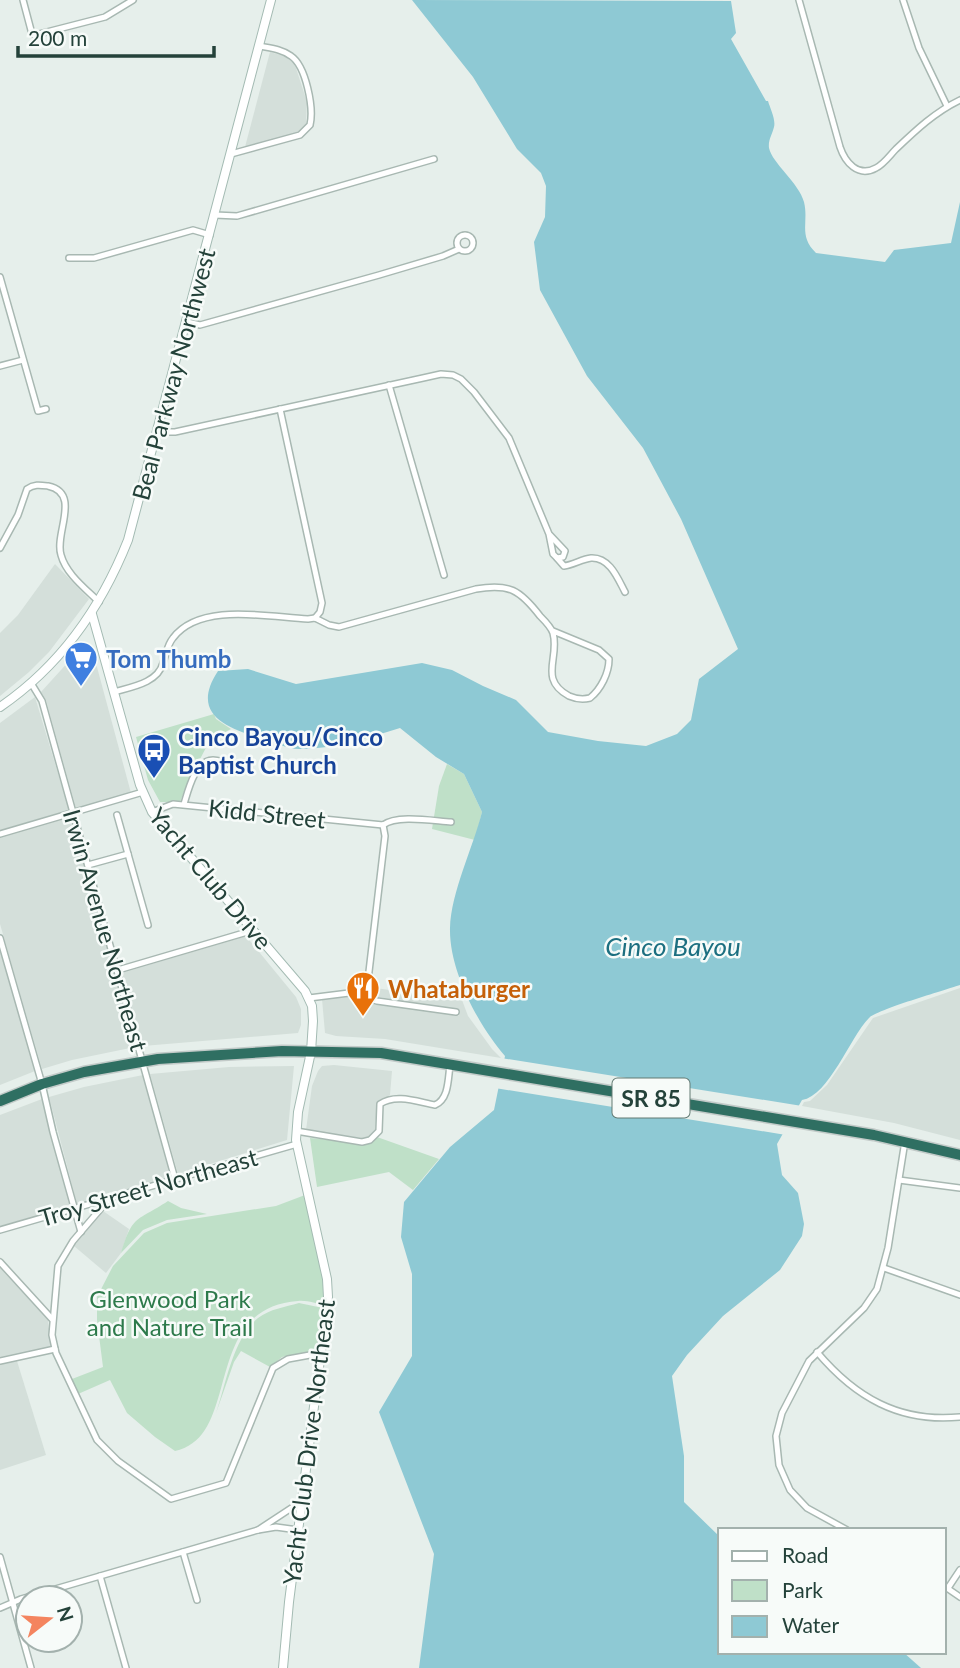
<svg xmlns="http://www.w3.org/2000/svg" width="960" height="1668" font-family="Lato,sans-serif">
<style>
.built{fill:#d4dfda}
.green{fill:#bfe0c8}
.water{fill:#8ec9d4}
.pier{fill:#e6efeb}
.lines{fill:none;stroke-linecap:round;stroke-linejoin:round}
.street-casing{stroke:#a8b8b2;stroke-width:8}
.secondary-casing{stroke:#a4bbb3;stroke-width:10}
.highway-casing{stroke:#c2cac8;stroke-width:13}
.street{stroke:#fff;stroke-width:5}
.secondary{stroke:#fff;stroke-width:8}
.highway{stroke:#2f6f62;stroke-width:10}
.labels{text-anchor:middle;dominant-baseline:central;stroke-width:5;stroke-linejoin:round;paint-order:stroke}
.shield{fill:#f7fbf9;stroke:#637a73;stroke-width:2}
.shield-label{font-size:23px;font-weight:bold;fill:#24423a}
.street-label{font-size:24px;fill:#24423a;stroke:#f7fbf9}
.shop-label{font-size:24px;font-weight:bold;fill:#366cbe;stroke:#f7fbf9;text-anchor:start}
.transit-label{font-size:24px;font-weight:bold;fill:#164399;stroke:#f7fbf9;text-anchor:start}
.food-label{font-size:24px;font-weight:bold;fill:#c56008;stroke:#f7fbf9;text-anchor:start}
.park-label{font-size:24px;fill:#2d7a4b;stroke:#f7fbf9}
.water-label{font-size:26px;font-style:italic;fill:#1c6f80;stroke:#f7fbf9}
</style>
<rect width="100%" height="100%" fill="#e6efeb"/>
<g class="built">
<path d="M270 52 284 56 293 62 296 68 307 102 306 124 299 132 245 147Z"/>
<path d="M55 564 89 599 49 652 29 672 0 696V633L18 615Z"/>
<path d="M86 646 91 647 94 656 131 793 76 808 46 700 41 692 81 648Z"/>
<path d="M35 697 69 810 0 830V723Z"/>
<path d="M71 817 135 1047 72 1060 42 1069 0 924V837Z"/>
<path d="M246 936 296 997 301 1009V1025L298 1033 143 1046 122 973Z"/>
<path d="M0 951 35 1071 0 1085Z"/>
<path d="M368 987 462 1000 468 1016 492 1049 501 1058 385 1039 336 1036 325 1033 322 999 331 998 347 997 376 1004 459 1016 460 1010 360 994Z"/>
<path d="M960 988V1140L894 1123 802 1106 804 1102 810 1101 827 1085 873 1018Z"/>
<path d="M334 1065 392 1071 390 1095 377 1104 375 1130 368 1137 362 1138 306 1130 312 1086 318 1071 322 1066Z"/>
<path d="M294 1066 287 1140 178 1174 150 1074 229 1067Z"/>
<path d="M143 1075 171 1176 77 1204 49 1097 84 1087Z"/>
<path d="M42 1099 70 1206 0 1226V1115Z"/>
<path d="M103 1211 129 1229 121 1253 106 1273 74 1246Z"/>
<path d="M0 1268 48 1320 51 1347 0 1358Z"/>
<path d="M17 1361 46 1455 0 1470V1364Z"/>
</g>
<g class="green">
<path d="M214 714 216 719 231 729 210 740 187 784 180 802H160L148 780 136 737Z"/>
<path d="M447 764 464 774 482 812 475 840 432 829 439 786Z"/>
<path d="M377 1137 439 1159 413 1190 389 1172 317 1187 310 1138 362 1143Z"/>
<path d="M305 1195 325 1287V1305C317 1304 307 1300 298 1301 200 1308 243 1437 175 1451L155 1437 127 1413 110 1380 78 1394 72 1379 103 1367 97 1320V1297L113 1266 144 1233 167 1223 276 1206Z"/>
<path d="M168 1201 181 1208 207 1214 167 1220 143 1230 121 1253C133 1214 136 1222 168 1201Z"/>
<path d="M299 1303 323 1308 317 1350 282 1357 270 1367 241 1351 234 1362 216 1413C226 1384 233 1338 258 1318 270 1309 285 1307 299 1303Z"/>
</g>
<path class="water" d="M412 0 731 1 736 33 731 39 766 101H768C770 108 776 120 774 127 772 135 768 140 769 148 772 163 799 183 804 202 809 222 798 236 816 253L885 262 894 250 951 243 960 202V985C945 990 876 1010 869 1018 850 1037 829 1096 802 1100L777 1144 782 1175 798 1193 804 1224 802 1236 780 1270 723 1316 687 1355 672 1376 684 1456V1502L720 1537V1652H903L921 1668H419L434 1554 379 1412 412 1356V1274L401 1237 404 1202 450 1147 494 1110 505 1056C478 1025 449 970 450 928 451 892 473 848 482 812L464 774 436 757 400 728C368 738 333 749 299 749 288 749 274 742 263 739 228 728 189 715 218 671L248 669 296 684 422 663 452 670 483 686 516 700 548 732 598 741 646 746 677 734 691 720 699 679 738 649 681 519 643 448 587 376 540 290 534 242 545 217 546 186 541 173 517 149 473 77Z"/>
<path class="pier" d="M501 1058 802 1106 786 1135 495 1088Z"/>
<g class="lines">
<defs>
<g id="street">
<path d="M23 0 32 34 35 35 105 17 133 0"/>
<path d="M799 0 840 147C845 162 858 178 876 168 884 164 890 155 896 149 916 130 935 112 960 100"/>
<path d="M903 0 919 48 947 106"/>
<path d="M231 154 300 135 310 125C314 108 306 66 291 56 282 49 270 48 259 46"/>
<path d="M215 215 237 216 434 159"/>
<circle cx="465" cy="243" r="8"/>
<path d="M69 258H94L193 230 210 235"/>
<path d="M0 277 38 411 46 409"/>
<path d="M187 322 200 325 379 275 443 256 459 249"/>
<path d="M0 366 23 360"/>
<path d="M389 385 444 575"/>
<path d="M280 409 322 603 320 612 315 618"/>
<path d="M158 432H175L423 378 441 374 453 375 461 379 474 392 509 438 549 534 565 551 563 557 557 558 553 554 549 534"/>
<path d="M0 548 18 515 27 489C34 484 40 485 48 486 82 493 54 534 61 555 66 574 86 589 99 602"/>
<path d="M557 558 564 566C573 565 582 559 591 558 610 557 618 579 625 592"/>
<path d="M31 683 42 701 175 1179"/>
<path d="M114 692C131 687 158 683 163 663 166 655 167 645 173 638 200 602 268 617 308 619L315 618 329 625 339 627 476 589C509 583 520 590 540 616 545 621 551 627 553 633 560 658 538 679 569 696 576 699 582 700 590 698 601 689 609 673 609 659L599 650 553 631"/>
<path d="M184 804C188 791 195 760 213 760 222 760 232 765 240 768"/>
<path d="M152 812 173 804 383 825"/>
<path d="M117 815 148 925"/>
<path d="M383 825C397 814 434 821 451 822"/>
<path d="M0 834 143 792"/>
<path d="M88 865 128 854"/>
<path d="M0 938 42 1084 53 1132 81 1232"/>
<path d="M118 970 254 930"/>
<path d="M349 993 364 987 368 980 385 836 383 825"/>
<path d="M309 998 349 993 377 1001 456 1012"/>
<path d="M296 1131 362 1142 370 1140 379 1131 380 1104C396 1093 418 1102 435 1105 449 1099 448 1079 450 1065"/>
<path d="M899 1180 960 1188"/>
<path d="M109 1199 73 1241 58 1266 52 1335 56 1353 97 1440 118 1461 171 1499 226 1483 273 1368 288 1359 321 1353"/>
<path d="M0 1230 297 1144"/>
<path d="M0 1262 52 1319"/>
<path d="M884 1268 960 1295"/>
<path d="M817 1352C855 1397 899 1423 960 1417"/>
<path d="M0 1361 55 1349"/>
<path d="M298 1530 276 1527 258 1530 302 1501"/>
<path d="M847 1530 807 1508 790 1490 779 1465 776 1436 782 1413 809 1361 864 1308 877 1289 888 1248 905 1141"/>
<path d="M183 1552 197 1600"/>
<path d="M0 1557 31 1668"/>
<path d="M100 1576 126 1668"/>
<path d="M944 1586 960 1597"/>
<path d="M948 1588 960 1570"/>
<path d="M0 1608 21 1599 258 1530"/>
</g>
<g id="secondary">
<path d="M92 614 140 785 152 812 305 991 312 1006 313 1021 311 1052 298 1112 296 1140 327 1279 328 1297 289 1602 283 1668"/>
<path d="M0 707C60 666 101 608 128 540L271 0"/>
</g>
<path id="highway" d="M0 1101 42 1084 84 1072 158 1059 282 1051 381 1053 874 1135 960 1155"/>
</defs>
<use href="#street" class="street-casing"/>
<use href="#secondary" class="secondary-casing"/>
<use href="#highway" class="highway-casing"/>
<use href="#street" class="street"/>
<use href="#secondary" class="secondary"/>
<use href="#highway" class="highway"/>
</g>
<defs>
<symbol id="supermarket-pin" viewBox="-11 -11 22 30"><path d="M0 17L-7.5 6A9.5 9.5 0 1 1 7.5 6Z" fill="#3f7fe0" stroke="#f7fbf9"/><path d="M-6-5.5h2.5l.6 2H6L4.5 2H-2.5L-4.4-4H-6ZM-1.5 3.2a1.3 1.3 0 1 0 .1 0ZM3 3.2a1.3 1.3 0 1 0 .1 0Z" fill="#fff"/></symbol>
<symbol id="bus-pin" viewBox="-11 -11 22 30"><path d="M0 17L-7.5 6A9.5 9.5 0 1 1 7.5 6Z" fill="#1a4fb4" stroke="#f7fbf9"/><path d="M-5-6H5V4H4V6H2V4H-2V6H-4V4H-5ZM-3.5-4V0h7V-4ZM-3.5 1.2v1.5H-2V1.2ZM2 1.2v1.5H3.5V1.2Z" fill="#fff"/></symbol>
<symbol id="restaurant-pin" viewBox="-11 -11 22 30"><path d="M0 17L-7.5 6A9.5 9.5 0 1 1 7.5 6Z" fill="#e8710a" stroke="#f7fbf9"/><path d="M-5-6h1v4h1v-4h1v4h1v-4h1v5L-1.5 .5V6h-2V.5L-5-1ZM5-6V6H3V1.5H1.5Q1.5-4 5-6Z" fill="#fff"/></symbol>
</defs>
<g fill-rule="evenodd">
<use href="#supermarket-pin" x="62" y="639" width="38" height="52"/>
<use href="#bus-pin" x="135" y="731" width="38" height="52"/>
<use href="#restaurant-pin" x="344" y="969" width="38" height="52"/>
</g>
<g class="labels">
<rect class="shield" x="612.5" y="1078.5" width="77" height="39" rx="5"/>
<g class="shield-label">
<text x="651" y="1098">SR 85</text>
</g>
<g class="street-label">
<text transform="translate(173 374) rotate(-75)">Beal Parkway Northwest</text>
<text transform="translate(267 813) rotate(6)">Kidd Street</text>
<text transform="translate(211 878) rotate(50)">Yacht Club Drive</text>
<text transform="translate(106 930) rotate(74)">Irwin Avenue Northeast</text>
<text transform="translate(148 1187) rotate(-16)">Troy Street Northeast</text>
<text transform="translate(308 1442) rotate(-83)">Yacht Club Drive Northeast</text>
</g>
<g class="shop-label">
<text x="106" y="658">Tom Thumb</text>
</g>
<g class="transit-label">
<text x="178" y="736">Cinco Bayou/Cinco<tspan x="178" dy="28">Baptist Church</tspan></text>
</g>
<g class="food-label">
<text x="388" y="988">Whataburger</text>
</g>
<g class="park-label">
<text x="170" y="1298">Glenwood Park<tspan x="170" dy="28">and Nature Trail</tspan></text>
</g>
<g class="water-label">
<text x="673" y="946">Cinco Bayou</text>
</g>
</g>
<rect x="718" y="1528" width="228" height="126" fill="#f7fbf9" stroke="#a3b1ad" stroke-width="2"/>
<rect x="732" y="1551" width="35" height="10" fill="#ffffff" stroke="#a3b1ad" stroke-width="2"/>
<text x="782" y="1563" font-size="21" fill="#24423a">Road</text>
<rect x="732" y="1580" width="35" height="21" fill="#bfe0c8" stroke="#a3b1ad" stroke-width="2"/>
<text x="782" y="1598" font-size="21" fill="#24423a">Park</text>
<rect x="732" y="1616" width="35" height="21" fill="#8ec9d4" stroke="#a3b1ad" stroke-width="2"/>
<text x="782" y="1633" font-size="21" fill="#24423a">Water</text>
<g transform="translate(49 1619) rotate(73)"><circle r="33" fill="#f7fbf9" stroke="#a3b1ad" stroke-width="2"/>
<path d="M0-5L12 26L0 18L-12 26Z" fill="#f4845f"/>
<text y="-10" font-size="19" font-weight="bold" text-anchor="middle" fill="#24423a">N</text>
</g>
<path d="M18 46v10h196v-10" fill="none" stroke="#24423a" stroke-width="3.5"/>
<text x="28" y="46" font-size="21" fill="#24423a" stroke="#f7fbf9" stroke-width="5" paint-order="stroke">200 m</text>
</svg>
